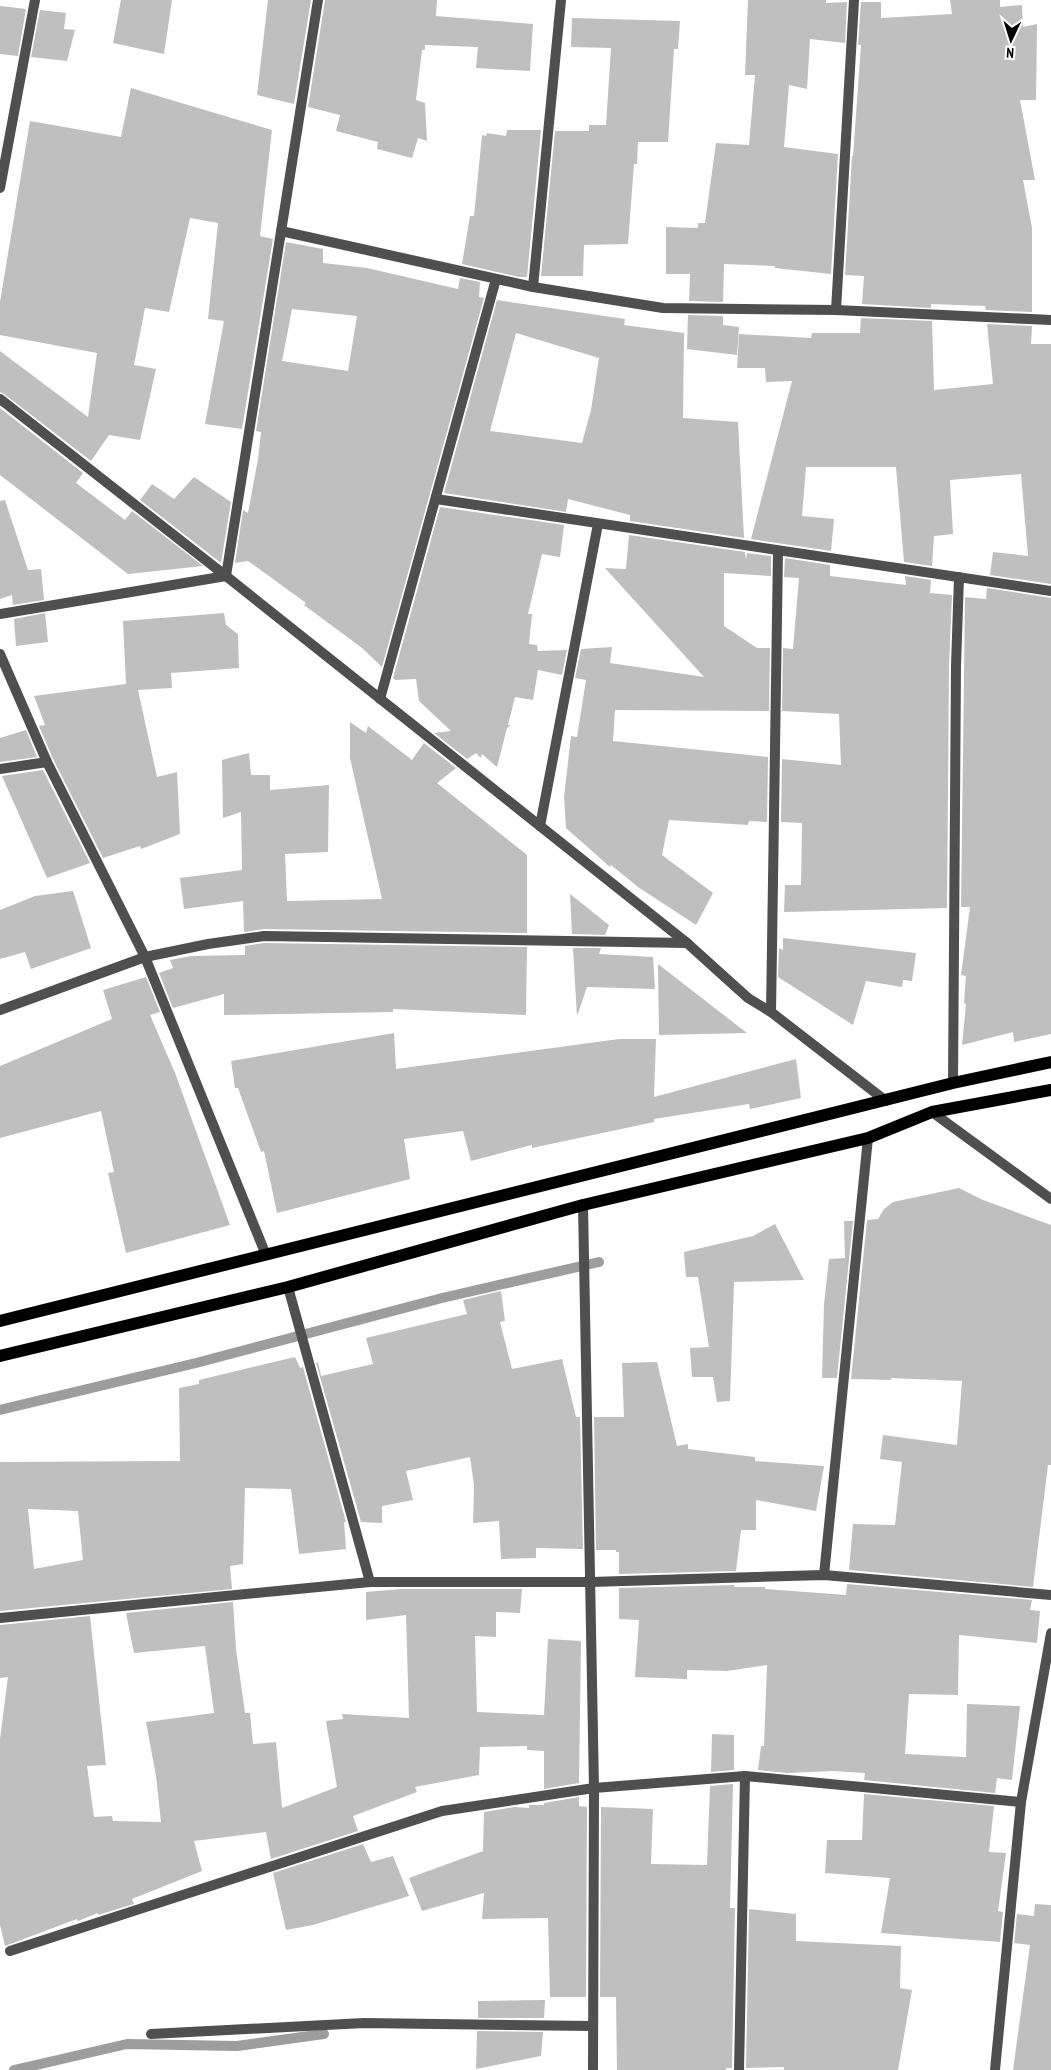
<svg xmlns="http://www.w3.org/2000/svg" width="1051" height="2070" font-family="'PT Sans Narrow',sans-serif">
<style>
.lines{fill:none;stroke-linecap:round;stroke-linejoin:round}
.stream{stroke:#9d9d9d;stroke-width:10}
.building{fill:#bfbfbf;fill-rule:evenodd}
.street{stroke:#4f4f4f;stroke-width:10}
.primary{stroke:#000;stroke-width:12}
</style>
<rect width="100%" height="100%" fill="#fff"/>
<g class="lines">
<g class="stream">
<path d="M0 1410 196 1363 442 1298 599 1262"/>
<path d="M14 2070 127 2044 237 2046 324 2034"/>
</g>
</g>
<g class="building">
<path d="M121 0H172L164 54 113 43Z"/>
<path d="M268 0H311L294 104 257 95Z"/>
<path d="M325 0H437L436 16 533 24 530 71 476 68 478 47 425 45V50H422L416 100 425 103 427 141 418 138 412 158 377 149 378 142 336 131 340 115 308 107Z"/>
<path d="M748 0H826V3L847 2 845 43 810 39 807 89 789 85 784 147 838 154 831 274 775 268V266L724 264 723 302 689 301 690 274H666V227L698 228V223H705L716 143 749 145 755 75H745Z"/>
<path d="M950 0H1000V7L1022 5 1023 27 1037 24 1036 100H1020L1035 180H1023L1032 228V312L986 310 985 306 931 304V308L862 304 864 276 845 275 852 156H853L861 45H858L861 2H881V18L952 14Z"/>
<path d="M0 6 26 9 18 56 0 54Z"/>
<path d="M40 10 66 13 64 29 75 30 67 61 31 57Z"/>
<path d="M572 18 680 21 678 49H674L668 142H638L637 164H634L628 244 584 245 583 276H541L555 131H589V125H606L611 48 571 47Z"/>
<path d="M131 88 272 130 260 236 273 239 242 429 205 424 224 321 208 319 218 223 190 218 169 312 145 308 134 365 156 369 140 440 109 435 91 461 4 394 0 392V351L88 417 97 353 0 335V302L30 121 121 137Z"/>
<path d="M507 130H541L527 277H519L462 264 470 216H474L482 135 486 136 487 133 506 136Z"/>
<path d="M286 242 323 249V263L367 268 458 289 460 278 480 282 479 297 484 298 382 667 362 648 304 605 306 603 248 561 235 563 243 510 248 513 258 459 261 432 256 431ZM292 309 357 316 348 371 282 361Z"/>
<path d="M497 300 625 319 624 325 684 333 683 418 738 422 744 538 630 521V515L568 499 566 512 444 493ZM516 333 599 358 591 410 582 443 490 431Z"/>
<path d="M688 315 723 316V325L739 327 737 355 687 349Z"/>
<path d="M861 318 932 321 934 390 993 384 987 324 1032 326 1031 344H1051V584L990 575 993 552 1028 556 1021 474 950 480 953 534 934 536 932 566 904 562 896 467H806L802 516 834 519 831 551 751 539 792 381 766 382 765 368H737L739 334 811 338 812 333H860Z"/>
<path d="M0 408 83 473 76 483 125 520 132 511 203 566 128 574 0 475Z"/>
<path d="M194 477 231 502 221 563 140 500 152 484 174 499Z"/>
<path d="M5 500 28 570 41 569 44 600 13 605 12 595 0 599V501Z"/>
<path d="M440 507 564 525 560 557 542 554 528 614H532L529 644 537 645 538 651 567 650 562 675 538 670 533 700 515 697 508 725H511L507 728 497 767 482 754 481 758 476 753 467 759 434 733 451 731 419 701 416 679 395 680 393 678Z"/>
<path d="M629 535 745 552 746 560 747 553 771 556V576L724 573V626L757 648H770L769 711 615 710 613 741 768 757 767 822 749 821 748 825 669 820 662 855 713 893 696 925 638 887 611 865 610 867 566 828 564 797 571 736 577 737 586 680 575 678 581 649 612 647 610 663 704 677 605 568 626 569Z"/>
<path d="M785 558 830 565V576L906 585 905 576 931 580 930 593 952 595 949 666 947 908 784 912 785 885H801L802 823 781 822 782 759 841 765 839 714 782 711 783 648 793 649 799 578 784 577Z"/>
<path d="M987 588 1051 598V1034L1014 1042 1013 1032 962 1045 966 1004 964 1003 966 976 961 975 970 907H961L965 597 986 599Z"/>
<path d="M45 613 48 642 16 646 14 619Z"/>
<path d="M224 613 226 625 238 634 239 668 171 673 172 688 138 690 157 777 177 772 180 834 141 849 140 846 103 858 53 759 39 726 45 725 34 696 126 684 123 621Z"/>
<path d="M350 722 366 733 368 726 412 760 424 743 456 768 437 783 527 855V933L264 929 244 932 243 901 184 909 180 878 242 870 241 812 223 818 222 760 249 753 251 775H270V790L329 785 328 852 285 854 287 901 382 899 350 758Z"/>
<path d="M26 730 37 757 0 762V738Z"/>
<path d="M43 770 90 863 47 878 2 776Z"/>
<path d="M73 891 91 948 31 969 25 952 0 959V910L35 896Z"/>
<path d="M570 894 609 925 605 935 572 934Z"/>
<path d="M783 938 916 953 912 981 903 980 902 987 866 981 853 1025 778 977 779 948 783 950Z"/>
<path d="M264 943 527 947 526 1015 393 1009V1012L224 1015V994L173 1008 159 973 173 968 170 960 191 956 245 955V946Z"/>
<path d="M573 948H601L599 954 653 957 655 989 587 987 577 1016Z"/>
<path d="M658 964 747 1033 659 1035Z"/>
<path d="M146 977 160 1012 150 1015 175 1073 230 1225 126 1253 108 1173 114 1172 101 1111 0 1138V1066L112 1019 103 990Z"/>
<path d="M394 1033 396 1069 619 1039H656L654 1097 796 1059 801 1098 750 1109 749 1104 654 1119V1122L532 1148V1145L471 1161 463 1131 404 1139 410 1179 277 1213 264 1151 261 1152 238 1088H235L231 1061Z"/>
<path d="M959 1188 983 1200 1051 1225V1465H1048L1033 1587 849 1570 853 1524 895 1525 902 1462 880 1459 883 1435 957 1445 962 1381 891 1378V1380L851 1379 867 1220 878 1219 884 1209 893 1202Z"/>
<path d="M844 1221H853L837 1378H822L824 1304 829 1259 845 1258Z"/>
<path d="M775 1224 804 1280 734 1282 730 1401 717 1402 713 1377H692L690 1348 709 1347 698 1277H686L684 1252 753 1236Z"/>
<path d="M501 1291 505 1321 500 1322 512 1369 562 1359 576 1417H580L583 1549 536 1548V1558L501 1559 499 1521 473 1523 474 1485 470 1457 406 1471 413 1500 382 1506V1523L361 1522 316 1363 318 1362 321 1376 373 1364 366 1338 467 1314 463 1300Z"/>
<path d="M295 1357 300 1368 303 1367 346 1522H344L346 1549 299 1554 291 1489 245 1488 243 1564 230 1566 232 1589 0 1611V1462L180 1461 179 1388 199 1384V1380ZM28 1509 78 1511 83 1560 34 1569Z"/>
<path d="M657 1362 677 1446 688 1444V1449L755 1457V1461L824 1466 816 1511 756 1500V1530H741L736 1571 619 1574V1552H616V1550H596L594 1417H624L622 1363Z"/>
<path d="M847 1584 1032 1600 1030 1610 1040 1611 1037 1643 959 1635 958 1695 909 1694 905 1754 966 1757 967 1704 1020 1706 1012 1780 997 1778 995 1793 864 1780 865 1773 833 1771 787 1773 758 1770 761 1746H764L767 1665 727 1671 687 1670V1679L635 1677 639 1620 619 1619V1588L735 1585 734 1587H765V1589L846 1595Z"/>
<path d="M401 1589H522L520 1613 496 1612V1637L475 1636 477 1712 544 1715 548 1639 581 1641 579 1783 544 1789V1751L527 1750V1746L480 1747 479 1775 415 1787 417 1792 353 1816 358 1831 271 1859 266 1832 194 1841 202 1871 132 1899 134 1904 98 1915V1913L78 1921 77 1919 5 1946 0 1925V1739L8 1677 0 1678V1625L90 1616 106 1765 87 1766 94 1817 112 1816 113 1821 161 1822 156 1776 146 1722 214 1713 205 1646 134 1653 126 1613 233 1602 236 1649 245 1713H250L253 1744 276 1742 282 1808 337 1787 326 1721 343 1719 342 1714 409 1718 406 1615 366 1620V1592Z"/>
<path d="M712 1734 734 1735V1770L711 1772Z"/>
<path d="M733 1784 730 1908H735L732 2068H726V2070H617L616 1997H600L601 1807 653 1809 651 1864 707 1865 710 1786Z"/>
<path d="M864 1794 994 1806 989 1852 1006 1853 998 1911 1003 1912 1000 1942 881 1933 890 1878 825 1873 827 1840H862Z"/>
<path d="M579 1797V1806L587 1807 586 1997H550L548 1918 482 1919 484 1893 422 1911 409 1878 483 1851 484 1812 514 1807 529 1808V1805H544V1803Z"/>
<path d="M363 1844 371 1862 393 1856 409 1896 313 1925 286 1930 273 1873Z"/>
<path d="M1035 1904 1051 1905V2070H1013L1030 1945 1014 1943 1017 1914 1034 1916Z"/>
<path d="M749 1909 796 1914V1941L901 1946 900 1988 912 1990 898 2070H784V2067L746 2068Z"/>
<path d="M545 2000 544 2018H478V2001Z"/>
<path d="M477 2031 543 2032 541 2056 476 2069Z"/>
</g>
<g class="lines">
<g class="street">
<path d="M0 188 35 0"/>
<path d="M281 231 533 287 663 308 836 310 1051 320"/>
<path d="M533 287 561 0"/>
<path d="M836 310 854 0"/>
<path d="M0 399 226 576 687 943 748 998 771 1012 886 1101"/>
<path d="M436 499 1051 591"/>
<path d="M0 614 226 576 318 0"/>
<path d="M0 654 47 762 145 957 266 1255"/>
<path d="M380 699 496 279"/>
<path d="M0 769 47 762"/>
<path d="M540 826 598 524"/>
<path d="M0 1010 145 957 208 944 264 936 687 943"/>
<path d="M771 1012 778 551"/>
<path d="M953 1083 956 666 959 577"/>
<path d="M932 1112 1051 1199"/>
<path d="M583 1205 594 1788 593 2070"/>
<path d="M288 1287 370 1582"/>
<path d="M824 1575 868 1138"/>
<path d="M0 1618 370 1582H591L824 1575 1051 1595"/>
<path d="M10 1951 442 1811 594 1788 745 1776 1021 1802"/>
<path d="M151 2034 364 2023 593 2026"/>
<path d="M739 2070 745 1776"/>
<path d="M995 2070 1021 1802 1051 1633"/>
</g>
<g class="primary">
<path d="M0 1321 953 1083 1051 1062"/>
<path d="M0 1356 288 1287 583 1205 868 1138 932 1112 1051 1090"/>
</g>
</g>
<g transform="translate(1011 40) rotate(184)" stroke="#ffffff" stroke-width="4" paint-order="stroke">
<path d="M0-4L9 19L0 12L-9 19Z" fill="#000000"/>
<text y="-8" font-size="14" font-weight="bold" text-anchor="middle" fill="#000000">N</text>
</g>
</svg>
